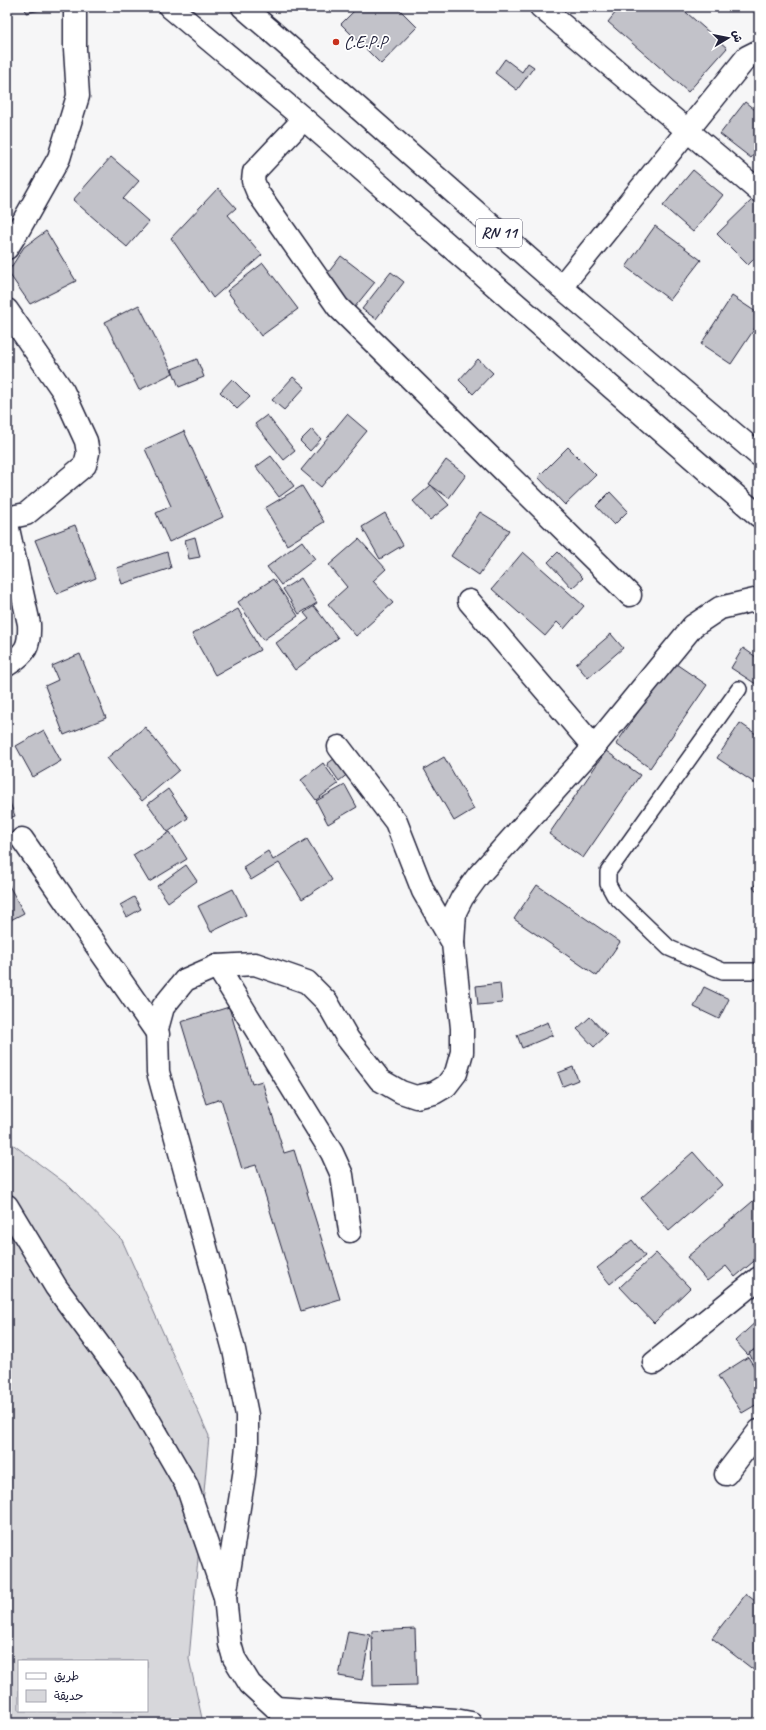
<svg xmlns="http://www.w3.org/2000/svg" width="766" height="1730" font-family="Caveat,'Playpen Sans Arabic',sans-serif">
<style>
.green{fill:#d7d7db;stroke:#7c7c8b;fill-rule:evenodd}
.building{fill:#c2c2c9;stroke:#22223b}
.lines{fill:none;stroke-linecap:round;stroke-linejoin:round}
.service-casing{stroke:#22223b;stroke-width:18}
.minor-casing{stroke:#22223b;stroke-width:25}
.secondary-casing{stroke:#22223b;stroke-width:25}
.primary-casing{stroke:#22223b;stroke-width:25}
.service{stroke:#fff;stroke-width:15}
.minor{stroke:#fff;stroke-width:22}
.secondary{stroke:#fff;stroke-width:22}
.primary{stroke:#fff;stroke-width:22}
.poi-dot{fill:#c8321e;stroke:#fff;stroke-width:1.5}
.labels{text-anchor:middle;dominant-baseline:central;stroke-width:3.5;stroke-linejoin:round;paint-order:stroke}
.shield{fill:#fff;stroke:#646476;stroke-width:1}
.shield-label{font-size:16px;font-weight:bold;fill:#22223b}
.poi-label{font-size:17px;fill:#22223b;stroke:#fff;text-anchor:start}
</style>
<rect width="100%" height="100%" fill="#f6f6f7"/>
<filter id="ink" filterUnits="userSpaceOnUse"><feTurbulence type="fractalNoise" baseFrequency=".025" numOctaves="2"/><feDisplacementMap in="SourceGraphic" scale="8" xChannelSelector="R" yChannelSelector="G"/><feConvolveMatrix kernelMatrix="1 2 1 2 8 2 1 2 1" color-interpolation-filters="sRGB"/></filter>
<g filter="url(#ink)">
<path class="green" d="M7 1140 69 1186 122 1240 209 1436 189 1659 203 1723H7ZM19 1661H147V1711H19Z"/>
<g class="building">
<path d="M25 7H50V8L26 13Z"/>
<path d="M358 7H397L417 27 381 64 341 24Z"/>
<path d="M620 7H680L727 48 688 92 608 22Z"/>
<path d="M505 59 522 72 528 63 534 67 517 90 495 73Z"/>
<path d="M745 102 759 113V148L751 158 720 134Z"/>
<path d="M111 157 139 181 123 199 149 222 127 247 73 200Z"/>
<path d="M693 170 723 195 693 232 663 206Z"/>
<path d="M218 188 236 208 228 215 262 255 213 298 171 238Z"/>
<path d="M754 198 759 203V254L748 265 717 234Z"/>
<path d="M655 226 701 260 670 300 626 267Z"/>
<path d="M46 231 76 281 30 304 8 272 24 247Z"/>
<path d="M341 256 375 282 354 308 321 282Z"/>
<path d="M263 263 298 309 261 336 227 291Z"/>
<path d="M391 272 404 282 376 319 362 309Z"/>
<path d="M732 296 759 314V322L731 364 701 344Z"/>
<path d="M139 305 173 373 139 390 105 322Z"/>
<path d="M197 359 204 377 179 387 172 369Z"/>
<path d="M478 359 493 373 473 394 459 380Z"/>
<path d="M293 377 305 387 284 410 272 400Z"/>
<path d="M232 379 250 397 237 409 220 392Z"/>
<path d="M347 414 367 431 321 487 301 470Z"/>
<path d="M267 415 295 451 284 460 255 424Z"/>
<path d="M312 429 321 439 310 451 300 441Z"/>
<path d="M184 431 223 517 169 542 156 513 171 506 145 449Z"/>
<path d="M568 447 596 475 565 505 538 477Z"/>
<path d="M271 456 294 486 279 497 256 467Z"/>
<path d="M446 460 466 475 449 498 429 484Z"/>
<path d="M431 485 449 505 430 520 413 501Z"/>
<path d="M302 486 324 522 287 545 265 508Z"/>
<path d="M610 492 628 511 614 525 596 506Z"/>
<path d="M480 512 509 530 479 575 451 556Z"/>
<path d="M385 513 403 545 380 559 362 527Z"/>
<path d="M75 525 96 578 57 594 35 540Z"/>
<path d="M195 537 200 557 189 559 185 540Z"/>
<path d="M359 539 386 569 373 581 393 603 356 636 328 604 347 587 329 565Z"/>
<path d="M302 541 315 559 281 585 267 567Z"/>
<path d="M167 552 171 568 122 584 117 568Z"/>
<path d="M523 552 584 606 564 629 557 622 545 636 492 589Z"/>
<path d="M558 552 583 578 572 588 548 562Z"/>
<path d="M301 578 317 603 299 614 283 589Z"/>
<path d="M273 579 298 616 263 640 238 602Z"/>
<path d="M314 606 338 638 295 670 276 643 309 619 304 613Z"/>
<path d="M238 609 260 650 215 675 192 634Z"/>
<path d="M611 634 623 648 588 678 576 664Z"/>
<path d="M743 648 759 659V686L731 668Z"/>
<path d="M80 654 106 718 64 735 45 686 58 680 52 666Z"/>
<path d="M673 662 707 685 650 768 616 744Z"/>
<path d="M740 723 759 736V786L717 758Z"/>
<path d="M145 727 179 770 142 801 107 758Z"/>
<path d="M44 730 61 761 33 777 16 746Z"/>
<path d="M606 751 640 775 583 858 549 834Z"/>
<path d="M342 753 354 769 339 781 327 764Z"/>
<path d="M444 757 474 809 454 821 424 769Z"/>
<path d="M323 763 338 784 316 800 301 780Z"/>
<path d="M345 785 357 807 328 824 316 801Z"/>
<path d="M168 789 188 818 168 832 148 804Z"/>
<path d="M7 795 15 816 7 819Z"/>
<path d="M170 832 187 859 149 882 133 855Z"/>
<path d="M307 839 332 880 302 899 279 863 251 880 243 867 268 851 273 860Z"/>
<path d="M186 865 197 881 168 902 157 886Z"/>
<path d="M759 879V892L753 888Z"/>
<path d="M7 882 24 913 7 922Z"/>
<path d="M537 885 620 942 597 976 514 919Z"/>
<path d="M233 889 246 915 211 932 198 906Z"/>
<path d="M134 897 141 909 127 917 120 905Z"/>
<path d="M500 983 502 1003 478 1005 476 986Z"/>
<path d="M704 987 729 999 719 1019 694 1007Z"/>
<path d="M229 1007 252 1084 262 1081 284 1153 294 1150 340 1299 301 1311 256 1165 242 1169 221 1099 206 1104 181 1022Z"/>
<path d="M590 1017 607 1035 594 1047 577 1029Z"/>
<path d="M548 1022 553 1035 522 1048 517 1035Z"/>
<path d="M573 1067 578 1080 563 1086 558 1073Z"/>
<path d="M693 1152 722 1185 669 1231 641 1198Z"/>
<path d="M759 1196V1257L735 1277 726 1266 707 1281 687 1257Z"/>
<path d="M632 1240 645 1256 610 1284 597 1268Z"/>
<path d="M656 1253 690 1288 654 1323 620 1287Z"/>
<path d="M759 1319V1345L748 1355 735 1341Z"/>
<path d="M759 1347V1372L749 1353Z"/>
<path d="M748 1357 759 1374V1403L742 1413 718 1376Z"/>
<path d="M746 1594 759 1604V1674L712 1638Z"/>
<path d="M415 1629 417 1685 373 1686 372 1631Z"/>
<path d="M348 1631 370 1635 362 1680 339 1676Z"/>
</g>
<g class="lines">
<defs>
<path id="service" d="M739 689 608 872V884L614 895 669 948 723 971H759"/>
<g id="minor">
<path d="M170 7 304 119 759 516"/>
<path d="M541 7 759 191"/>
<path d="M304 119 254 172 253 181 258 193 338 307 630 595"/>
<path d="M7 248 19 229 59 158 78 96 75 49V7"/>
<path d="M561 287 747 57 759 51"/>
<path d="M7 310 63 391 86 441 88 453 85 465 26 514 7 518"/>
<path d="M7 524 29 624C30 647 26 653 7 665"/>
<path d="M469 601 594 747"/>
<path d="M339 747 396 822 423 891 453 943"/>
<path d="M22 839 158 1034"/>
<path d="M217 966 332 1153 342 1175 350 1231"/>
<path d="M7 1206 56 1287 128 1384 187 1486 225 1597"/>
<path d="M654 1363 759 1278"/>
<path d="M726 1474 759 1431"/>
<path d="M276 1708 455 1720 471 1723"/>
</g>
<path id="secondary" d="M296 1723 276 1708 250 1684 234 1658 230 1644 225 1597 244 1475 247 1446V1415L234 1350 158 1072 157 1029 163 1007 185 980 217 966 255 964 307 982 327 1002 348 1039 380 1080 401 1092 416 1097 434 1093 446 1086 456 1073 462 1052V1028L453 943 455 912 462 898 478 876 594 747 693 626 720 608 759 599"/>
<path id="primary" d="M243 7 271 31 561 287 759 455"/>
</defs>
<use href="#service" class="service-casing"/>
<use href="#minor" class="minor-casing"/>
<use href="#secondary" class="secondary-casing"/>
<use href="#primary" class="primary-casing"/>
<use href="#service" class="service"/>
<use href="#minor" class="minor"/>
<use href="#secondary" class="secondary"/>
<use href="#primary" class="primary"/>
</g>
</g>
<circle class="poi-dot" cx="336" cy="42" r="4"/>
<g class="labels">
<rect class="shield" x="476" y="219" width="46" height="28" rx="3"/>
<g class="shield-label">
<text x="499" y="233">RN 11</text>
</g>
<g class="poi-label">
<text x="344" y="42">C.E.P.P</text>
</g>
</g>
<rect width="766" height="1730" fill="none" stroke="#fff" stroke-width="24"/>
<rect x="12" y="12" width="742" height="1706" fill="none" stroke="#22223b" stroke-width="1.5" filter="url(#ink)"/>
<rect x="18" y="1660" width="130" height="52" fill="#ffffff" stroke="#a7a7b1"/>
<rect x="26" y="1673" width="20" height="6" fill="#ffffff" stroke="#a7a7b1"/>
<text x="54" y="1680" font-size="12" fill="#22223b">طريق</text>
<rect x="26" y="1690" width="20" height="12" fill="#d7d7db" stroke="#a7a7b1"/>
<text x="54" y="1700" font-size="12" fill="#22223b">حديقة</text>
<g transform="translate(728 38) rotate(80)" stroke="#ffffff" stroke-width="3" paint-order="stroke">
<path d="M0-3L7 15L0 10L-7 15Z" fill="#22223b"/>
<text y="-6" font-size="11" font-weight="bold" text-anchor="middle" fill="#22223b">ش</text>
</g>
</svg>
